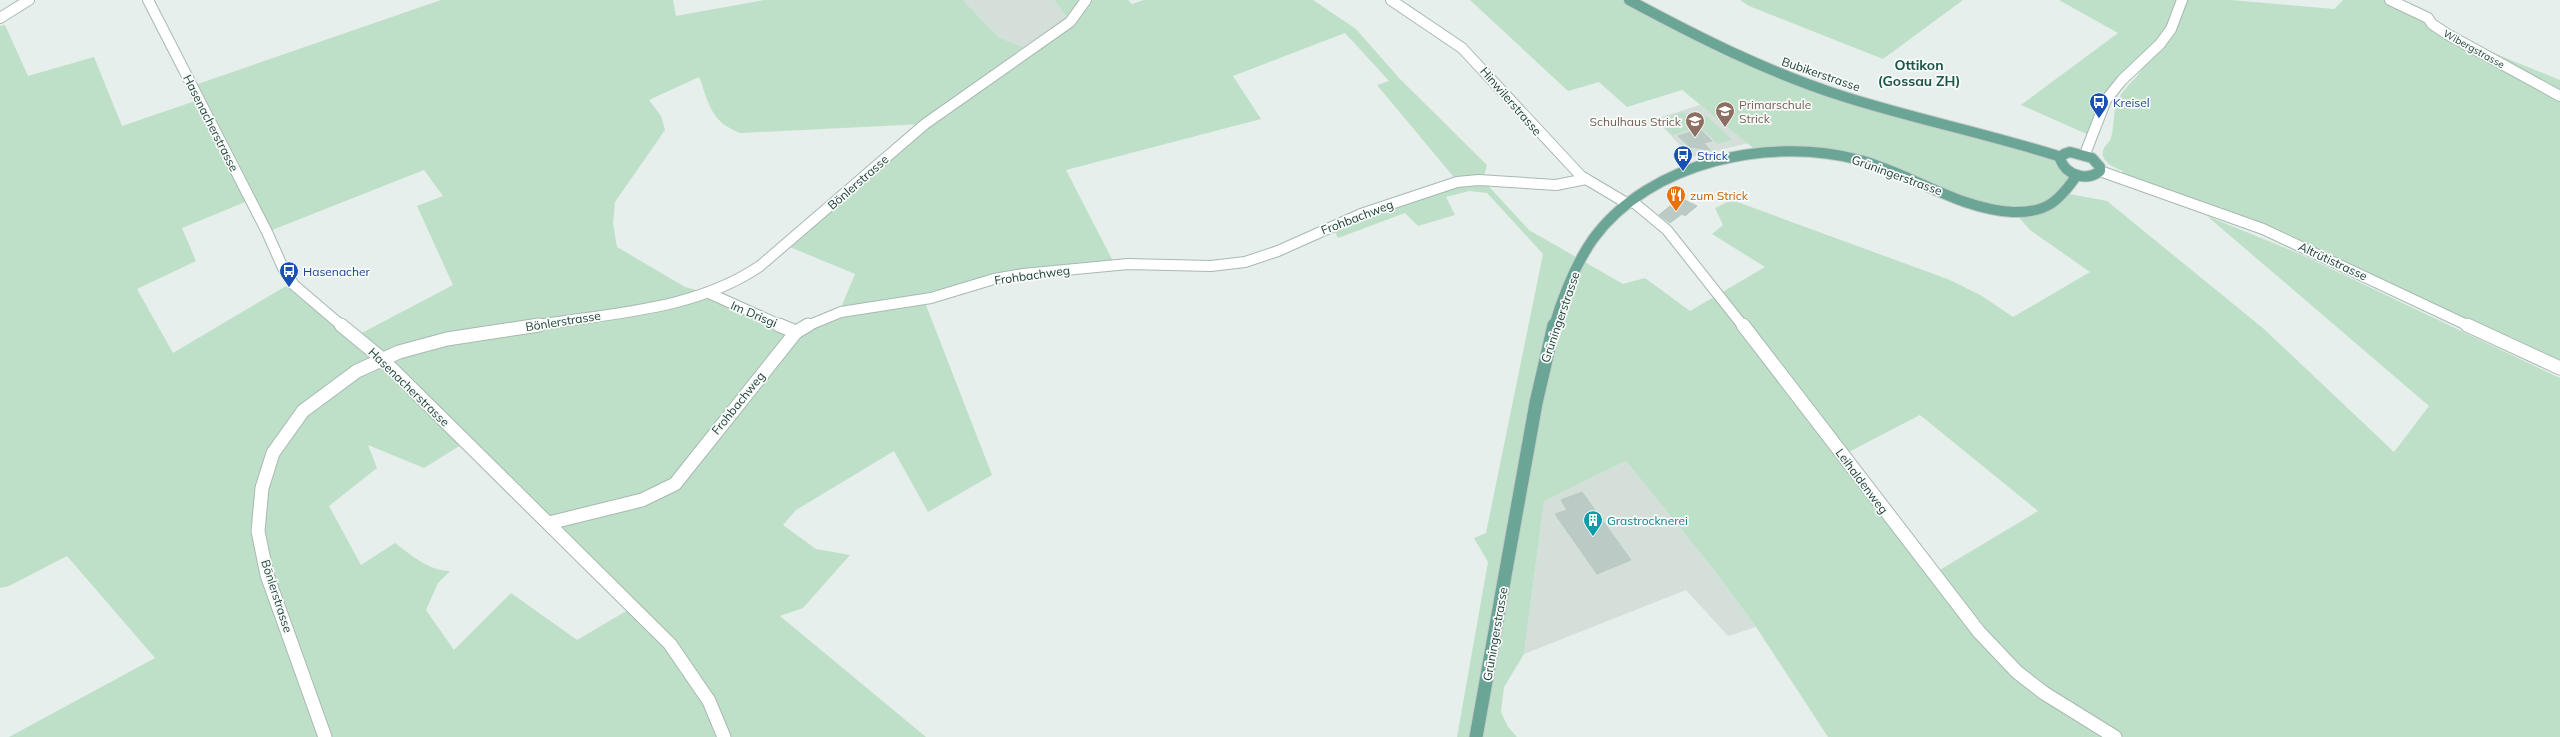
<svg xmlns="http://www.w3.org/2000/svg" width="2560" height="737" font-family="Mulish,sans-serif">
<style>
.built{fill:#d4dfda}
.green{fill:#bfe0c8;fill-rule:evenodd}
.building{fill:#bbcac4;stroke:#b8c9c2}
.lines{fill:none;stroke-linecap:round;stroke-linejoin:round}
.minor-far1-casing{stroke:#a8b8b2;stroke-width:12}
.minor-casing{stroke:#a8b8b2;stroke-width:15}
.major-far1-casing{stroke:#c2cac8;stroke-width:12}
.major-casing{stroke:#c2cac8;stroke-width:15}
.minor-far1{stroke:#fff;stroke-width:10}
.minor{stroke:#fff;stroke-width:13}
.major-far1{stroke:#6aa596;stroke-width:10}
.major{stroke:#6aa596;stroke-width:13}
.labels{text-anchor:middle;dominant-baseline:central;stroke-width:3.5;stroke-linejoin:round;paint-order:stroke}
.far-street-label{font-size:10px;fill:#24423a;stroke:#f7fbf9}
.street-label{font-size:12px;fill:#24423a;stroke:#f7fbf9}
.transit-label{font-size:12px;fill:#164399;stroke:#f7fbf9;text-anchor:start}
.education-label{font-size:12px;fill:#785e54;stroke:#f7fbf9;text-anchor:start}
.food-label{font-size:12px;fill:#c56008;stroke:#f7fbf9;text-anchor:start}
.culture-label{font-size:12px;fill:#0d838f;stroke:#f7fbf9;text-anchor:start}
.quarter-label{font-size:14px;font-weight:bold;fill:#1f5548;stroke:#f7fbf9}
</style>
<rect width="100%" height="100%" fill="#e6efeb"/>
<g class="built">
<path d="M963 0H1054L1070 22 1030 50 998 37Z"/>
<path d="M1700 105 1713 115 1753 142 1691 157 1655 119Z"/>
<path d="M1626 461 1714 570 1756 627 1728 636 1686 590 1524 654 1544 501Z"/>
</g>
<g class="green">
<path d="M441 0H673L676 16 764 0H963L998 37 1030 50 1070 22 1054 0H1128L1132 4 1144 0H1313L1356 29 1399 78 1487 165 1483 180 1529 230 1623 284 1645 278 1690 311 1765 267 1712 234 1723 225 1715 208 1732 200 1950 280 1982 296 2013 317 2090 272 2030 230 2015 213 2008 212 1864 161 1758 152 1682 90 1627 107 1599 82 1568 91 1470 0H1629L1798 81 2044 151 2077 175 2064 193 2107 201 2264 329 2394 452 2429 406 2207 216 2300 254 2560 378V737H1828L1756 627 1714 570 1626 461 1544 501 1524 654 1504 687 1501 712 1508 727 1517 737H1457L1488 562 1474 538 1486 533 1543 254 1487 193 1469 191 1446 197 1455 215 1418 226 1405 213 1338 238 1332 226 1457 181 1377 85 1389 81 1345 33 1233 76 1261 119 1066 170 1115 265 1031 273 924 300 992 475 928 512 894 451 796 510 783 525 816 549 850 555 803 608 780 616 926 737H9L155 658 67 556 9 586 0 588V26L5 25 28 76 94 57 122 126 198 100 192 86ZM699 77C710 105 710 121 740 133L924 124 785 245 855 274 840 310 796 332 711 294 685 287 617 247 613 223 615 202 665 130 661 116 649 100ZM424 170 443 196 417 206 453 285 356 336 301 299 286 286 173 353 137 289 196 261 182 228 250 200 267 232ZM1920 415 2038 511 1933 574 1843 455ZM466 442 633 607 577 640 511 593 454 650 426 610 438 583 450 571C429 571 411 555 395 543L361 565 329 506 377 468 368 445 424 468Z"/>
<path d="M1740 0H1963L1883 59 1749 6Z"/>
<path d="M2059 0H2231L2334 9 2343 0H2396L2447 34 2560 80V368L2149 183 2122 173 2123 171C2116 168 2100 162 2103 151 2104 146 2109 143 2111 138 2115 124 2112 109 2120 96 2129 82 2142 75 2147 58L2122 80 2091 136 2021 105 2118 33Z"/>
<path d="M1683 112 1698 127 1673 135 1658 120Z"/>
<path d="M1707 116 1732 140 1718 144 1694 121Z"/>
</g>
<g class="building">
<path d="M1700 129 1712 141 1704 143 1710 150 1690 147 1678 136Z"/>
<path d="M1685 200 1697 206 1685 216 1674 208Z"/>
<path d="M1670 206 1682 214 1670 223 1659 215Z"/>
<path d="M1582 492 1631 560 1597 574 1555 514 1567 510 1561 500Z"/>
</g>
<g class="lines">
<defs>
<g id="minor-far1">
<path d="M148 0 267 232 283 268 294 285 342 326"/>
<path d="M1391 0 1462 48 1581 176 1628 204"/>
<path d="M2390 0 2428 18 2432 24 2447 34 2560 96"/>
<path d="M0 18 29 0"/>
<path d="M2085 154 2106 100 2122 80 2160 44 2171 29 2182 0"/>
<path d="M2100 171 2263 229 2469 326"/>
<path d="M1632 201 1667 230 1743 326"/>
<path d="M711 294 782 326"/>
<path d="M532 326C609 313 694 311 760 266L925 124 1070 22 1086 0"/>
<path d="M807 326 841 312 931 298 994 279 1023 274 1128 264 1211 266 1245 262 1278 251 1361 214 1457 182 1479 180 1556 185 1586 179"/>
</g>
<g id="minor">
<path d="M341 325 381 358 670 644 709 701 724 737"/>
<path d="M779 325 796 332"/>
<path d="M1743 325 1979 632 2017 672 2044 693 2115 737"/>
<path d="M2467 325 2560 368"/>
<path d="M549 523 642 500 675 484 796 332 808 325"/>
<path d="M325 737 267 575 258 531 262 488 273 453 303 411 357 371 399 352 447 339 539 325"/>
</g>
<g id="major-far1">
<path d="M1629 0C1698 37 1767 72 1842 96 1914 119 1989 134 2061 157"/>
<path d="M2070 152 2092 158 2100 167V171C2086 182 2066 175 2060 159L2064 154Z"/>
<path d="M1554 326C1563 296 1575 265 1593 239 1650 161 1771 136 1860 160 1912 174 1958 209 2013 212 2047 213 2059 201 2077 175"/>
</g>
<path id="major" d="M1476 737 1536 403 1554 325"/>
</defs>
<use href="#minor-far1" class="minor-far1-casing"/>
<use href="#minor" class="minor-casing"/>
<use href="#major-far1" class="major-far1-casing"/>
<use href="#major" class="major-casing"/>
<use href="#minor-far1" class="minor-far1"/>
<use href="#minor" class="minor"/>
<use href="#major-far1" class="major-far1"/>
<use href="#major" class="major"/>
</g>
<defs>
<symbol id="bus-pin" viewBox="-11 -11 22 30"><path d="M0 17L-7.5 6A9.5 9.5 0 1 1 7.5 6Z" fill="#1a4fb4" stroke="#f7fbf9"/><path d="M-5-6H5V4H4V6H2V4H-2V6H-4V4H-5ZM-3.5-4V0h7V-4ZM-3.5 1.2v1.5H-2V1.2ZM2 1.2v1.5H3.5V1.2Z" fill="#fff"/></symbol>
<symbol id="school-pin" viewBox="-11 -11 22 30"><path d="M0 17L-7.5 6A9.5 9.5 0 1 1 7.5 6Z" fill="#8d6e63" stroke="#f7fbf9"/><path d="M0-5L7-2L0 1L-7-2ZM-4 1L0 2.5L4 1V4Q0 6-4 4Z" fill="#fff"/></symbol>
<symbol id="restaurant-pin" viewBox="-11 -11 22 30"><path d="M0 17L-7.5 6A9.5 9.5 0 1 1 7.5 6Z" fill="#e8710a" stroke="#f7fbf9"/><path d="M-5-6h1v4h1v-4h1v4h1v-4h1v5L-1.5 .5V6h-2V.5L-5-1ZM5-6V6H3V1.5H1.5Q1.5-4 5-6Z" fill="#fff"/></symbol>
<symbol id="building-pin" viewBox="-11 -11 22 30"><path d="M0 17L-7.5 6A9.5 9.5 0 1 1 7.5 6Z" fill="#0f9aa8" stroke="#f7fbf9"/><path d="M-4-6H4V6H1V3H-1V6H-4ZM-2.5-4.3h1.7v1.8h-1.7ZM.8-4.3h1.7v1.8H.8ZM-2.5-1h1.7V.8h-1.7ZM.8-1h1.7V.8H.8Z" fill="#fff"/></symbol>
</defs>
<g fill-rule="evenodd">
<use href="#bus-pin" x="2088" y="91" width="22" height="30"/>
<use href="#school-pin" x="1714" y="100" width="22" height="30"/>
<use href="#school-pin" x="1684" y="110" width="22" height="30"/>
<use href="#bus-pin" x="1672" y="144" width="22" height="30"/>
<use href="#restaurant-pin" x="1665" y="184" width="22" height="30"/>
<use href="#bus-pin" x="278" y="260" width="22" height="30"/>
<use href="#building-pin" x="1582" y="509" width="22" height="30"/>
</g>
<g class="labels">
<g class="far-street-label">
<text transform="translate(2474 49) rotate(29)">Wibergstrasse</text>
</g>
<g class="street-label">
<text transform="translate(1821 74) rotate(19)">Bubikerstrasse</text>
<text transform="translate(1511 101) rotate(49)">Hinwilerstrasse</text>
<text transform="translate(211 123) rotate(63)">Hasenacherstrasse</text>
<text transform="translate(1897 175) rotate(20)">Grüningerstrasse</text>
<text transform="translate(858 182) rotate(-41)">Bönlerstrasse</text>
<text transform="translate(1357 217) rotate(-21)">Frohbachweg</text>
<text transform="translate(2333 261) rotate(25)">Altrütistrasse</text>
<text transform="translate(1032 275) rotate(-8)">Frohbachweg</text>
<text transform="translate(754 314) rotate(23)">Im Drisgi</text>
<text transform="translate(1560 317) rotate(-71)">Grüningerstrasse</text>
<text transform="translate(563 321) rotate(-9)">Bönlerstrasse</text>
<text transform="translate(409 387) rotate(44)">Hasenacherstrasse</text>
<text transform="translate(738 403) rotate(-51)">Frohbachweg</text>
<text transform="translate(1862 481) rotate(53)">Leihaldenweg</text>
<text transform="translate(277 596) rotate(72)">Bönlerstrasse</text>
<text transform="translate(1495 634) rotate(-80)">Grüningerstrasse</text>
</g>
<g class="transit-label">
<text x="2113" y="102">Kreisel</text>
<text x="1697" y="155">Strick</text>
<text x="303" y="271">Hasenacher</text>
</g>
<g class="education-label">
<text x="1739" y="104">Primarschule<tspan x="1739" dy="14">Strick</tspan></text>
<text x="1681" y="121" text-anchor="end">Schulhaus Strick</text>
</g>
<g class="food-label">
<text x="1690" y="195">zum Strick</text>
</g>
<g class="culture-label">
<text x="1607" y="520">Grastrocknerei</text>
</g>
<g class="quarter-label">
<text x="1919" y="65">Ottikon<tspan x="1919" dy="16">(Gossau ZH)</tspan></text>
</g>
</g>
</svg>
